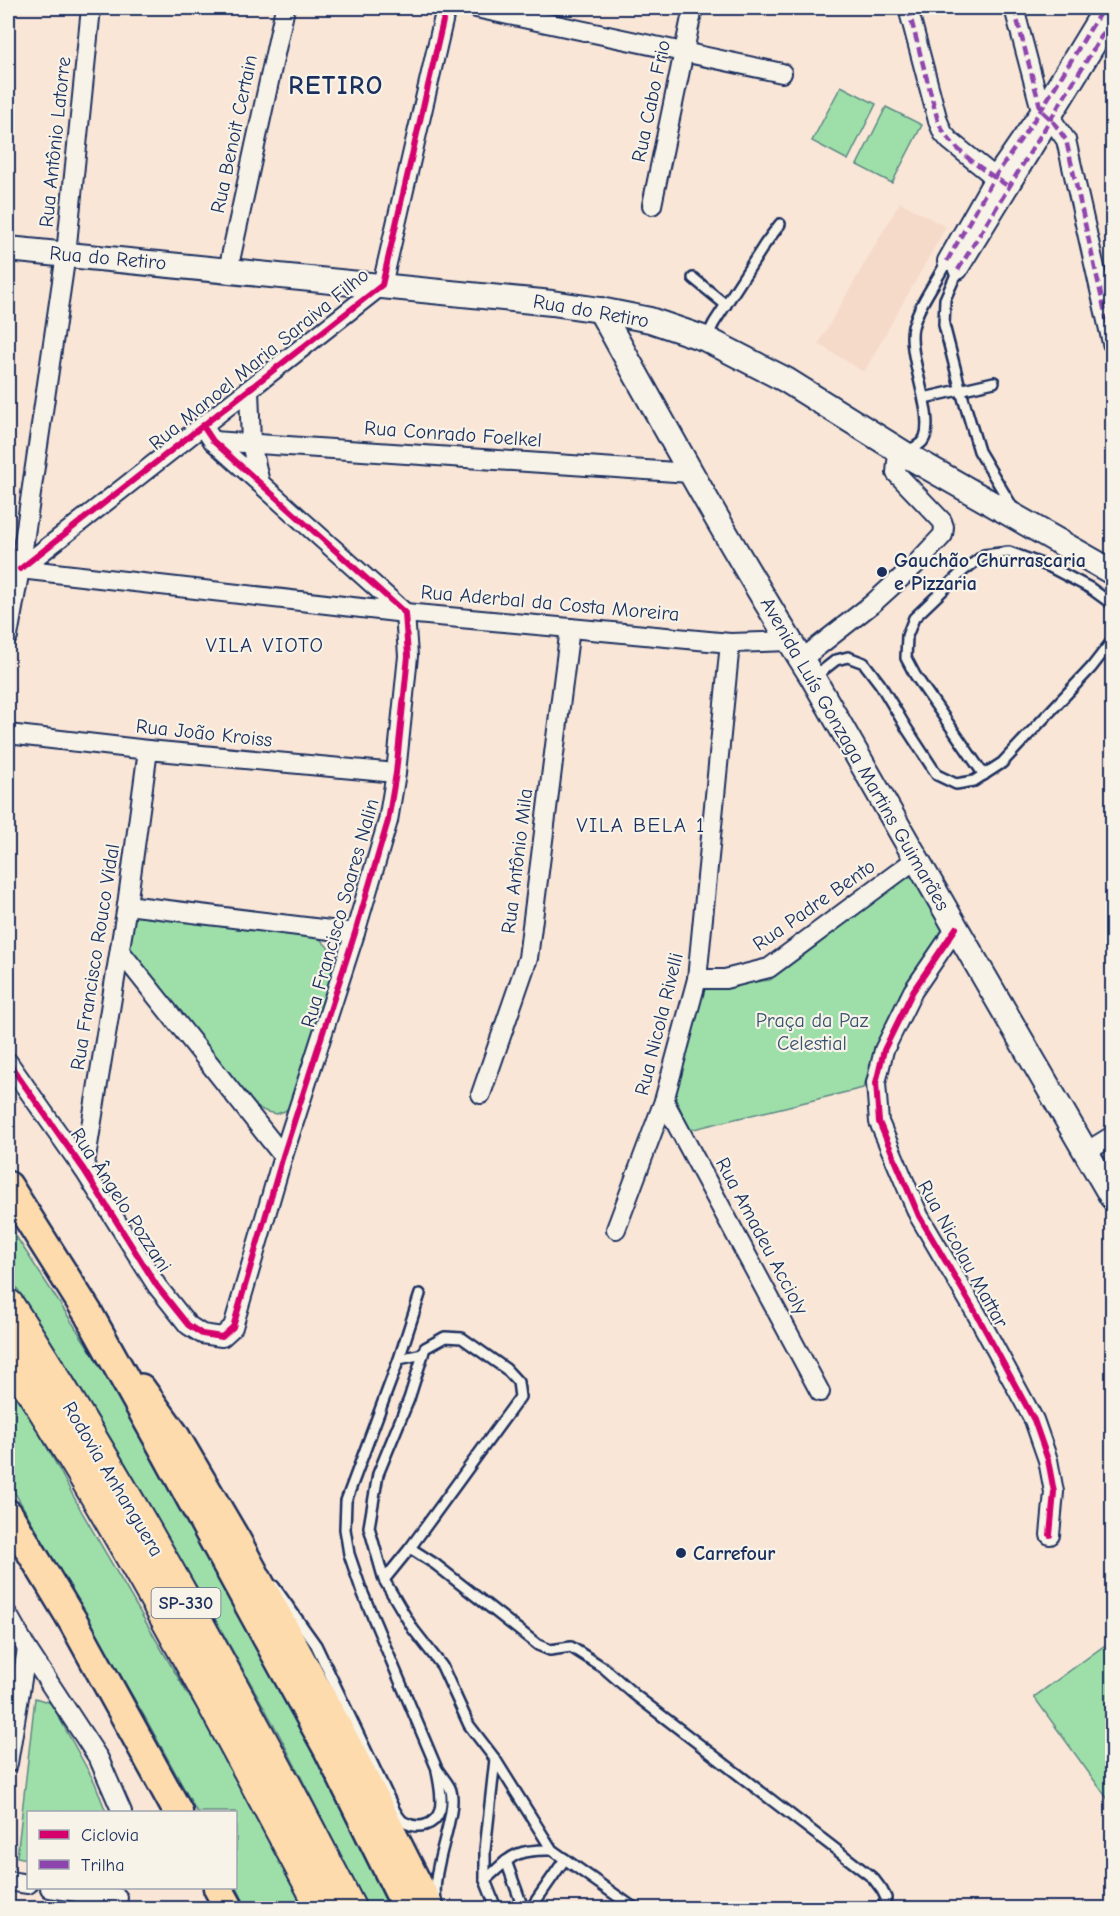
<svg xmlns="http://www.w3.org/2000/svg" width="1120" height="1916" font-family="'Comic Neue',sans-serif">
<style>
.built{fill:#f6dac9}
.green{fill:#9edfa9;stroke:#5c8784;stroke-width:1.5}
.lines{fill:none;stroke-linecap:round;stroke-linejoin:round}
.service-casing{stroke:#1b2f5e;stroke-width:14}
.minor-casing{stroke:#1b2f5e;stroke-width:22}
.secondary-casing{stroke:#1b2f5e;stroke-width:28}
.primary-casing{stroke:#1b2f5e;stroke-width:32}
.trunk-casing{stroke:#1b2f5e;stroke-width:33}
.motorway-casing{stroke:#1b2f5e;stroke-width:36}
.service{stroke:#f7f3e8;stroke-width:9}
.minor{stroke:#f7f3e8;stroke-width:18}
.secondary{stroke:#f7f3e8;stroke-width:24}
.primary{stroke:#fddbac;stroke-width:27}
.trunk{stroke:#fddbac;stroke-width:28}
.motorway{stroke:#fddbac;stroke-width:32}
.quiet{stroke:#8e44ad;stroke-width:4.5;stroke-dasharray:9 4.5;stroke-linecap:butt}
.cycleway-casing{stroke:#f7f3e8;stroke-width:10}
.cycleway{stroke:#d6006c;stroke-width:6}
.poi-dot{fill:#1b2f5e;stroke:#f7f3e8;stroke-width:2}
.labels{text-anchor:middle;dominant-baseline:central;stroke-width:4.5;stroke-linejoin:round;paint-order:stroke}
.shield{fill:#f7f3e8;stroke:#5d6a87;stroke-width:1.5}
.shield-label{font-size:18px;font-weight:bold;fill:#1b2f5e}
.street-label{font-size:20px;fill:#1b2f5e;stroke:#f7f3e8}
.poi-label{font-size:20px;font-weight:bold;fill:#1b2f5e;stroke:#f7f3e8;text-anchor:start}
.park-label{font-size:20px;fill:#35526d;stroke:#f7f3e8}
.neighbourhood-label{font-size:21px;letter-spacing:1.5px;fill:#1b2f5e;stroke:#f7f3e8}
.district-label{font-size:26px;font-weight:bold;letter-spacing:1.5px;fill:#1b2f5e;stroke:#f7f3e8}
</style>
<rect width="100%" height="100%" fill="#f9e6d7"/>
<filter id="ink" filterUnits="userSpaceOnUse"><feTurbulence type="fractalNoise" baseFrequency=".0167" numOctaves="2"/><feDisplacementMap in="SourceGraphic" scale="12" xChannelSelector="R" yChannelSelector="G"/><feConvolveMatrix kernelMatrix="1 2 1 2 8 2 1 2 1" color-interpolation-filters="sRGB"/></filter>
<g filter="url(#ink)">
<path class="built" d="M900 202 946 227 864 372 818 344Z"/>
<g class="green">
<path d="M841 86 876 104 848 160 812 141Z"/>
<path d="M886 107 922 125 892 183 857 165Z"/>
<path d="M913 868 944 930 900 994 863 1088 690 1130 674 1095 704 988 770 980 815 947Z"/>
<path d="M129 915 311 934 319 938 328 947 332 974 303 1079 295 1101 285 1111 276 1114 267 1112 256 1107 123 950Z"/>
<path d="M8 1224 90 1350 127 1410 297 1721 389 1908H368L280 1736 208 1606 78 1385 8 1274Z"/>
<path d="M8 1385 36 1427 83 1514 187 1693 237 1769 310 1908H247L236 1886V1812H197L146 1719 8 1481Z"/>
<path d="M1112 1640V1805L1034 1697Z"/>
<path d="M35 1698 51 1703 95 1783 106 1812H28V1859L17 1857Z"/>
</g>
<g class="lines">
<defs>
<g id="service">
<path d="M958 270 945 299 944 325 961 391 979 451 1013 508"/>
<path d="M693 278 726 305"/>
<path d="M706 339 714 323 765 244 780 224"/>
<path d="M924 398 994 382"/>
<path d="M906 452C912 449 918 446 922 442 939 422 906 356 913 327 919 304 936 282 947 261"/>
<path d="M813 678 836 660 848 657 864 663 880 684 907 729 937 775 956 784 974 781 1002 763 1091 668 1112 641"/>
<path d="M984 775 915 675 906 658 907 636 914 618 963 571 984 555 1009 552 1050 567 1090 588 1112 604"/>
<path d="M420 1294 399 1359 346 1501 345 1529 349 1554 361 1589 437 1769C441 1775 447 1782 450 1788 460 1810 430 1868 436 1900"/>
<path d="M399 1359 423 1354"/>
<path d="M410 1548 435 1564 538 1645 550 1650 571 1647 604 1668 635 1695 873 1878 882 1890 886 1898 883 1908"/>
<path d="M384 1580 410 1548 520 1397 518 1382 506 1369 462 1338 445 1337 425 1348 409 1399 378 1474 369 1527 384 1580 413 1629 442 1666 469 1725 495 1759 485 1850V1880L496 1908"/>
<path d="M274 1586 316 1645 395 1811C398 1815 400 1820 404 1822 418 1830 435 1826 440 1810 443 1798 439 1783 437 1771"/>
<path d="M495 1759 552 1850 634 1908"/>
<path d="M506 1861 523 1908"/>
<path d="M485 1880C512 1856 514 1849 552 1850"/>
<path d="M531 1908 565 1859"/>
</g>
<g id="minor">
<path d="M476 8 782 73"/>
<path d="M908 8 938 121 943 133 950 141 1002 183"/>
<path d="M1014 8 1041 110 1052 120 1066 140 1112 343"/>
<path d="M652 205 693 8"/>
<path d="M947 261 994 178 1041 110 1103 8"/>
<path d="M228 270 285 8"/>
<path d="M958 270 1112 19"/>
<path d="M249 390 251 443 260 483"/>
<path d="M213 441 690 473"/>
<path d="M20 569 405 613 570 628 730 643 790 641"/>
<path d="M20 569 382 285 446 8"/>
<path d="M8 636 20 569 66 254 91 8"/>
<path d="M802 659 872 604 915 565 943 535 944 527 942 521 896 473 897 462 903 453"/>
<path d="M8 734 148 750 396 773"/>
<path d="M127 905 355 933"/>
<path d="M956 928 913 991 884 1050 876 1083 879 1122 919 1216 976 1313 1034 1420 1048 1460 1054 1492 1050 1535"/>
<path d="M120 951 283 1156"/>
<path d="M697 979H725L769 968 916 859"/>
<path d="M8 1062 84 1170 157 1286 188 1325 202 1334 222 1337 233 1327 283 1156 355 933 388 821 396 773 408 656 405 613 213 441 203 426"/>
<path d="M481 1094 528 958 570 628"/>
<path d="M664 1101 820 1392"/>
<path d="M1086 1152 1112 1136"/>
<path d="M84 1170 127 905 148 750"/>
<path d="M616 1229 664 1101 697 979 730 643"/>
<path d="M8 1615 27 1649 99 1759 122 1812"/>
<path d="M8 1763 27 1649"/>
<path d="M8 1881 28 1884"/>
<path d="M50 1888 118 1898"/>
</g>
<g id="secondary">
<path d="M8 249 552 303 600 310 650 320 706 339 786 380 903 453 1112 572"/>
<path d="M600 310C669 434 737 558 813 678L956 928 1112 1197"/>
</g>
<path id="primary" d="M141 1388 175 1435 236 1539 349 1748 430 1908"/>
<g id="trunk">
<path d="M8 1186 88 1313 160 1442 328 1749 407 1908"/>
<path d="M8 1514 74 1623 178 1812"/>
<path d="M218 1888 229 1908"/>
</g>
<g id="motorway">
<path d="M8 1306C55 1377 98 1450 141 1524 214 1651 282 1778 349 1908"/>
<path d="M8 1352C124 1531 223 1720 323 1908"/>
</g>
</defs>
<use href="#service" class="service-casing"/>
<use href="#minor" class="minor-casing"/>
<use href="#secondary" class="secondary-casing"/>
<use href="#primary" class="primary-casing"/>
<use href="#trunk" class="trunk-casing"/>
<use href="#motorway" class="motorway-casing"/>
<use href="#service" class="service"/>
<use href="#minor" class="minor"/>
<use href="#secondary" class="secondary"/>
<use href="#primary" class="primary"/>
<use href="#trunk" class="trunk"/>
<use href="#motorway" class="motorway"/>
<g class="quiet">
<path d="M908 8 938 121C948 147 984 171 1008 186"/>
<path d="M1014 8 1041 110 1052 120 1066 140 1112 343"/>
<path d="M947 261 994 178 1041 110 1103 8"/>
<path d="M958 270 1112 19"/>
</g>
<defs>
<g id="cycleway">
<path d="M20 569 382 285 446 8"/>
<path d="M956 928 913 991 884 1050 876 1083 879 1122 919 1216 976 1313 1034 1420 1048 1460 1054 1492 1050 1535"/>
<path d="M8 1062 84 1170 157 1286 188 1325 202 1334 222 1337 233 1327 283 1156 355 933 388 821 396 773 408 656 405 613 213 441 203 426"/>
</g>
</defs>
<use href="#cycleway" class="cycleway-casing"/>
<use href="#cycleway" class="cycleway"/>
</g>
</g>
<g class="poi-dot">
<circle cx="882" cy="572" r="6"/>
<circle cx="681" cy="1553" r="6"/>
</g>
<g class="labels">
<rect class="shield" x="151.5" y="1588" width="69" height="30" rx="4.5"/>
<g class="shield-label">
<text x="186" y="1603">SP-330</text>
</g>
<g class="street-label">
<text transform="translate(651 101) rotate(-78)">Rua Cabo Frio</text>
<text transform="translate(234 134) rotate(-78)">Rua Benoit Certain</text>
<text transform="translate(55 142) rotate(-84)">Rua Antônio Latorre</text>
<text transform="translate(108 258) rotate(5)">Rua do Retiro</text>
<text transform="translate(591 311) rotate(10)">Rua do Retiro</text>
<text transform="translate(259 359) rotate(-39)">Rua Manoel Maria Saraiva Filho</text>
<text transform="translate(453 434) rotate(4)">Rua Conrado Foelkel</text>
<text transform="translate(550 603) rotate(5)">Rua Aderbal da Costa Moreira</text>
<text transform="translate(204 733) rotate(6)">Rua João Kroiss</text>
<text transform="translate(855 754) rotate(60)">Avenida Luís Gonzaga Martins Guimarães</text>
<text transform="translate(517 861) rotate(-83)">Rua Antônio Mila</text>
<text transform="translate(814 905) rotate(-35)">Rua Padre Bento</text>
<text transform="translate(340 913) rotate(-74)">Rua Francisco Soares Nalin</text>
<text transform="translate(95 957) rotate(-81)">Rua Francisco Rouco Vidal</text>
<text transform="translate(659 1024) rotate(-76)">Rua Nicola Rivelli</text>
<text transform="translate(121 1200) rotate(57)">Rua Ângelo Pozzani</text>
<text transform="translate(762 1236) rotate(62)">Rua Amadeu Accioly</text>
<text transform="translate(963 1254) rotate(61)">Rua Nicolau Mattar</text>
<text transform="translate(113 1479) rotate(59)">Rodovia Anhanguera</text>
</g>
<g class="poi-label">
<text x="894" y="560">Gauchão Churrascaria<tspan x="894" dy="23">e Pizzaria</tspan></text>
<text x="693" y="1553">Carrefour</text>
</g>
<g class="park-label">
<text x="812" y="1020">Praça da Paz<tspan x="812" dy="23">Celestial</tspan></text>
</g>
<g class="neighbourhood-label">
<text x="265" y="645">VILA VIOTO</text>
<text x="641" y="825">VILA BELA 1</text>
</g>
<g class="district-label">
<text x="336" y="86">RETIRO</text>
</g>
</g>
<rect width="1120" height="1916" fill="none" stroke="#f7f3e8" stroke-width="30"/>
<rect x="15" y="15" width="1090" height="1886" fill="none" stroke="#1b2f5e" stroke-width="2" filter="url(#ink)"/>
<rect x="27" y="1811" width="210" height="78" fill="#f7f3e8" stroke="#9fa5b1" stroke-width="1.5"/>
<rect x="39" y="1830" width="30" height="9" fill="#d6006c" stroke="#9fa5b1" stroke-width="1.5"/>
<text x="81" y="1841" font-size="18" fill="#1b2f5e">Ciclovia</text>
<rect x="39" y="1860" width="30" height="9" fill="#8e44ad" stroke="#9fa5b1" stroke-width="1.5"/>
<text x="81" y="1871" font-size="18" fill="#1b2f5e">Trilha</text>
</svg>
